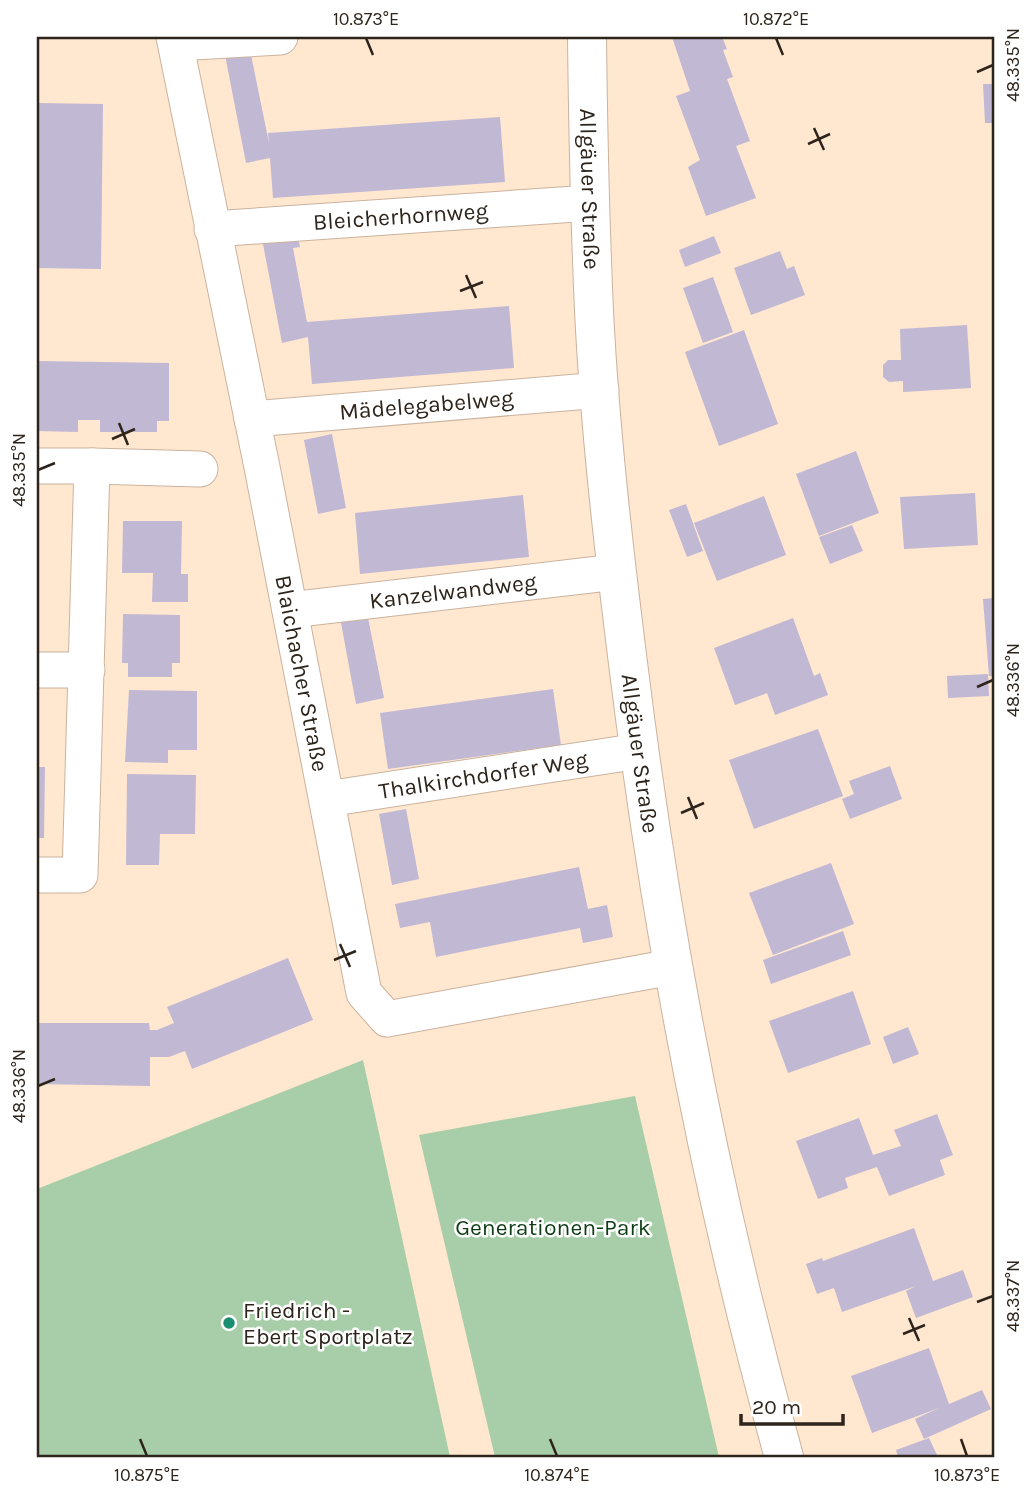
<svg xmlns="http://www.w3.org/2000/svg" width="1032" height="1494" font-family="Karla,sans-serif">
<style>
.green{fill:#a7cea8}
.building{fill:#c1b8d4}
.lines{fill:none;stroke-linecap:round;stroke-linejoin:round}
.minor-casing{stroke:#cab39e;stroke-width:37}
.secondary-casing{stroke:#cab39e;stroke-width:40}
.minor{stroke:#fff;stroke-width:35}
.secondary{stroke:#fff;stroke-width:38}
.ticks{fill:none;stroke:#2d241c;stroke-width:2.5}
.poi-dot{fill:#198e70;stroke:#fff;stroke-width:2.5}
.labels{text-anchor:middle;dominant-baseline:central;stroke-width:5;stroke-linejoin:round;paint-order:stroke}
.street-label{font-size:23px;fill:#2d241c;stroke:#fff}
.park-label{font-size:23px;fill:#0d3d14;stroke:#fff}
.poi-label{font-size:23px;fill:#2d241c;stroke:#fff;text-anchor:start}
.neatline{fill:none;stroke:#2d241c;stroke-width:2.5}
.ticks-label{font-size:18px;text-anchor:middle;fill:#2d241c}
</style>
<rect width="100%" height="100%" fill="#ffe7d0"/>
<g class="green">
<path d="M363 1060 450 1457H37V1189Z"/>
<path d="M635 1096 719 1457H495L419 1135Z"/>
</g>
<g class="building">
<path d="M672 37H722L727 49 723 50 733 77 727 79 750 141 736 146 756 198 706 216 688 167 700 160 676 96 690 91Z"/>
<path d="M250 50 269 143 268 133 500 117 505 182 273 198 270 158 246 163 225 55Z"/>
<path d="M983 84H995V123H985Z"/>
<path d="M37 103 103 104 101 269 37 268Z"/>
<path d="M297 232 300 247 293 248 307 322 509 306 514 368 312 384 308 337 282 343 262 239Z"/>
<path d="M714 236 721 253 685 267 679 250Z"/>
<path d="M780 251 787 269 794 266 805 295 751 315 734 268Z"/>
<path d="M713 277 733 332 703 343 683 288Z"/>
<path d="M967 325 971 388 903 392V381L889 382 883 377V365L888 360H901L900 329Z"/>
<path d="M744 330 778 424 719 446 685 352Z"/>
<path d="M37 361 169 363V421H157V432H100V420H78V432L37 431Z"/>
<path d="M332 434 346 508 318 514 304 440Z"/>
<path d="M856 451 879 513 819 536 796 474Z"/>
<path d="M975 493 978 545 904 549 900 497Z"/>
<path d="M523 495 529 557 360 574 355 513Z"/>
<path d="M764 496 786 555 717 581 694 523Z"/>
<path d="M686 504 703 551 687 557 669 510Z"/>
<path d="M123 521H182L181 574H188V602H152L153 573H122Z"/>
<path d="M852 525 863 551 830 564 819 537Z"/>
<path d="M995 598V676H989L983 599Z"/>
<path d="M366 608 384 698 356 704 339 612Z"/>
<path d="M123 614 180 615V663H172V677H128V663H122Z"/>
<path d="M793 618 814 676 820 673 828 695 775 715 767 693 735 705 714 648Z"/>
<path d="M988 674 989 696 948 698 947 676Z"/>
<path d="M553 689 561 745 388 769 380 713Z"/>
<path d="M129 690 197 691V750H168V763L125 762Z"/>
<path d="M818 729 843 796 754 829 729 760Z"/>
<path d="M890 766 902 799 850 819 842 799 854 794 849 781Z"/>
<path d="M37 767H45L44 838H37Z"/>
<path d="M127 774 196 775 195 834H160L159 865H126Z"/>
<path d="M406 809 419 879 392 885 379 814Z"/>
<path d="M831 863 854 924 773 955 749 893Z"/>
<path d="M579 867 588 909 607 905 613 937 583 943 580 928 436 957 430 922 400 928 395 904Z"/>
<path d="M843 931 851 955 771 984 763 960Z"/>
<path d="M288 958 313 1020 192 1069 185 1051 169 1057H150V1086L37 1084V1023H149L150 1030H157L174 1023 167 1007Z"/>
<path d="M853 991 871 1044 788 1073 769 1021Z"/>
<path d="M908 1027 919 1054 893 1064 883 1037Z"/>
<path d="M937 1114 953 1155 940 1160 945 1175 889 1196 877 1167 845 1178 848 1188 818 1199 796 1141 859 1118 873 1155 901 1146 894 1130Z"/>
<path d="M914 1228 933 1281 963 1270 973 1297 916 1318 906 1291 916 1286 842 1312 834 1288 817 1294 806 1264 822 1258 823 1261Z"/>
<path d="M929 1348 949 1404 982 1390 991 1409 924 1439 915 1419 939 1408 872 1433 851 1376Z"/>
<path d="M929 1438 938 1457H898L896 1450Z"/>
</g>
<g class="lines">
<defs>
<g id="minor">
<path id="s1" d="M174 37 262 467 364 993 387 1019 672 967"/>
<path d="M176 43 280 37"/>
<path id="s2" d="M212 229 590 203"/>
<path id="s3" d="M252 419 601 390"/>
<path d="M37 466H92L80 875H37"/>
<path d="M92 466 200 469"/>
<path id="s4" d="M290 610 616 572"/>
<path d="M37 670H87"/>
<path id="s5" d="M327 799 639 751"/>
</g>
<g id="secondary">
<path id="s6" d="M587 37C588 128 590 220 594 311 600 431 614 552 629 671 662 937 712 1199 784 1457"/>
</g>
</defs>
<use href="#minor" class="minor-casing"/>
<use href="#secondary" class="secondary-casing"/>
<use href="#minor" class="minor"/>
<use href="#secondary" class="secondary"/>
</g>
<path class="ticks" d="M366 38 373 55M776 38 783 55M977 72 993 65M814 128 824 150M808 144 830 134M466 275 476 298M460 291 483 282M119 423 128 445M112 439 135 429M38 470 55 463M977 687 993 680M688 797 697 819M681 813 704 803M340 944 350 967M334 960 356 951M38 1086 55 1079M977 1302 993 1296M909 1318 919 1341M903 1334 925 1325M140 1439 147 1456M550 1439 557 1456M961 1439 967 1456"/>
<circle class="poi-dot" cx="229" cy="1323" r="7"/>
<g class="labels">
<g class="street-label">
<text stroke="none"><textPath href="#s6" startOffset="152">Allgäuer Straße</textPath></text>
<text stroke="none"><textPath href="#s2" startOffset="189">Bleicherhornweg</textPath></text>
<text stroke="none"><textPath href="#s3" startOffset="175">Mädelegabelweg</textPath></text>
<text stroke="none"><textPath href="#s4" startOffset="164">Kanzelwandweg</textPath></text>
<text stroke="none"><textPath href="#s1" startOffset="649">Blaichacher Straße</textPath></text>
<text stroke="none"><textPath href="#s6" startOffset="719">Allgäuer Straße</textPath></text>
<text stroke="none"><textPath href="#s5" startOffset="158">Thalkirchdorfer Weg</textPath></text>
</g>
<g class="park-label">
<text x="553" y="1227">Generationen-Park</text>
</g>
<g class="poi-label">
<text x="243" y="1310">Friedrich -<tspan x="243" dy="26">Ebert Sportplatz</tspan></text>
</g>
</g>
<rect width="1032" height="1494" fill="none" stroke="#ffffff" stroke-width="77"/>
<path d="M741 1414v10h102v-10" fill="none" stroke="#2d241c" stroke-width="3.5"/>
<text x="752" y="1414" font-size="21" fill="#2d241c" stroke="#ffffff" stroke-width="5" paint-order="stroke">20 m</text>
<rect x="38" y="38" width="955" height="1418" class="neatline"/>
<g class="ticks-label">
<text x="366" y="25">10.873°E</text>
<text x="776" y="25">10.872°E</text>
<text transform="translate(1013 65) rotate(-90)" y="6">48.335°N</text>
<text transform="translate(19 470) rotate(-90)" y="6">48.335°N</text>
<text transform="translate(1013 680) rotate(-90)" y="6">48.336°N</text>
<text transform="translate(19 1086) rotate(-90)" y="6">48.336°N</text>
<text transform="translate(1013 1296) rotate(-90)" y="6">48.337°N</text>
<text x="147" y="1481">10.875°E</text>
<text x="557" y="1481">10.874°E</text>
<text x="967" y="1481">10.873°E</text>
</g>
</svg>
